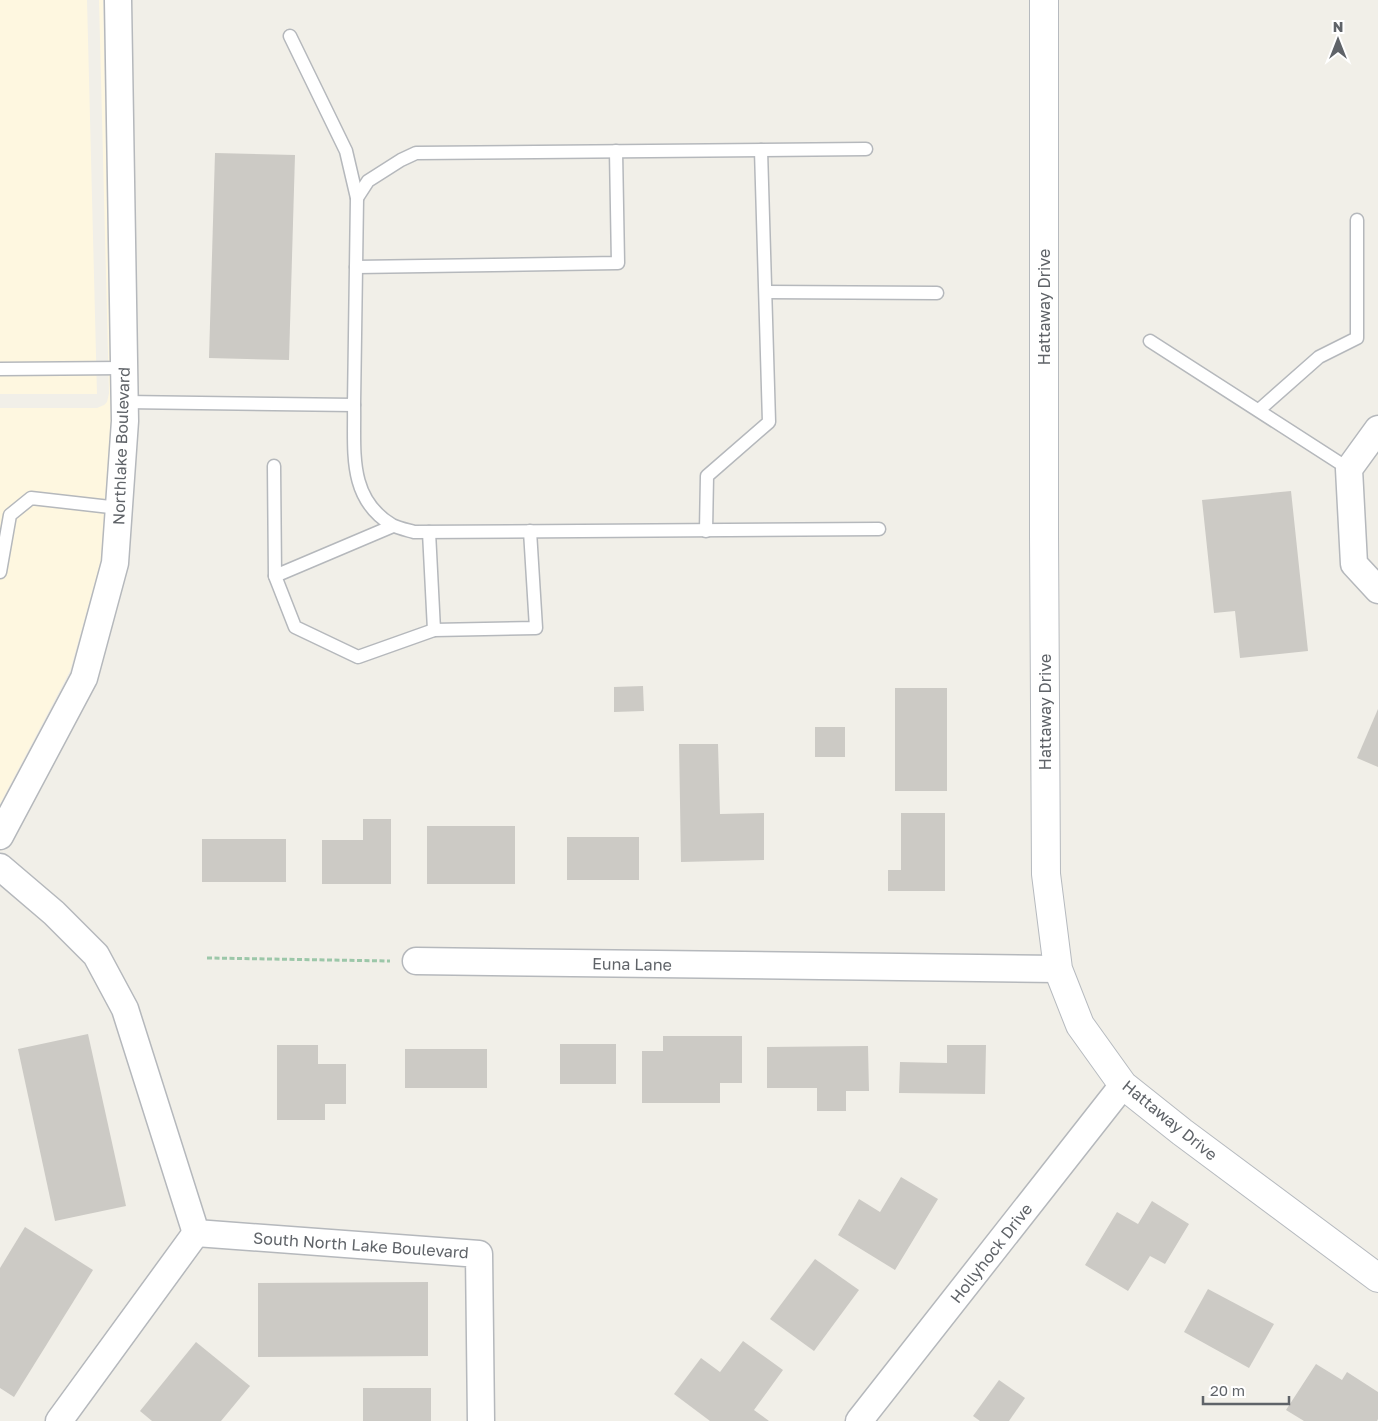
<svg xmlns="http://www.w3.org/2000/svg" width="1378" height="1421" font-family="'Golos Text',sans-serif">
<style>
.commercial{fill:#fef7e0}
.building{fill:#cccac5}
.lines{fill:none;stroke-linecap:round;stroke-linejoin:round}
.lane-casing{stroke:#b5b8bc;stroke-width:15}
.street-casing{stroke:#b5b8bc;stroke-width:29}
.secondary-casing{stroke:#b6babf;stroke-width:30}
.path{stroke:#9cc7a9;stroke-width:3;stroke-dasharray:5 2.5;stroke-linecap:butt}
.lane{stroke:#fff;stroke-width:12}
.street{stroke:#fff;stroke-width:26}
.secondary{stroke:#fff;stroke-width:28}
.labels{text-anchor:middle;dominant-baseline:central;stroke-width:4;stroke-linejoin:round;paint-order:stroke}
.street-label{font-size:16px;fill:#5f6368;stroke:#fff}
</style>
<rect width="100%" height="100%" fill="#f1efe8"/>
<g class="commercial">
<path d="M0 0H87L97 394H0Z"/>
<path d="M99 0H103L111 421 101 560 70 671 0 804V408H97L104 405 107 402 109 393Z"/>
</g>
<g class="building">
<path d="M215 153 295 155 289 360 209 358Z"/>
<path d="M1291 491 1308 651 1240 658 1235 611 1214 613 1202 500Z"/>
<path d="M643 686 644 711 614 712V687Z"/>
<rect x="895" y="688" width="52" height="103"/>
<path d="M1378 709V767L1357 758Z"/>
<rect x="815" y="727" width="30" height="30"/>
<path d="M679 744H718L720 814 764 813V860L681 862Z"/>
<path d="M901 813H945V891H888V870H901Z"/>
<path d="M363 819H391V884H322V840H363Z"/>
<rect x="427" y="826" width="88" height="58"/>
<rect x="567" y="837" width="72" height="43"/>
<rect x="202" y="839" width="84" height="43"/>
<path d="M88 1034 126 1206 55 1221 18 1049Z"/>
<path d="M663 1036H742V1083H720V1103H642V1051H663Z"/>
<rect x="560" y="1044" width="56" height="40"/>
<path d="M277 1045H318V1064H346V1104H325V1120H277Z"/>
<path d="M947 1045H986L985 1094 899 1093 900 1062 947 1063Z"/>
<path d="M868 1046 869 1091H846V1111H817V1088H767V1047Z"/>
<rect x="405" y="1049" width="82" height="39"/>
<path d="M901 1177 938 1199 895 1270 838 1235 859 1199 880 1212Z"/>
<path d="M1152 1201 1189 1224 1165 1264 1150 1256 1128 1291 1085 1265 1117 1212 1138 1224Z"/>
<path d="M25 1227 93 1270 14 1397 0 1388V1268Z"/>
<path d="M815 1259 859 1290 814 1351 770 1319Z"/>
<path d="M428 1282V1356L258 1357V1283Z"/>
<path d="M1208 1289 1274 1324 1249 1368 1184 1332Z"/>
<path d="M743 1341 783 1370 754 1410 769 1421H710L674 1394 701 1358 720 1372Z"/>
<path d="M196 1342 250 1386 221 1421H152L140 1411Z"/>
<path d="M1316 1364 1342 1380 1347 1372 1378 1392V1419L1377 1421H1304L1286 1410Z"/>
<path d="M999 1380 1025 1398 1009 1421H980L973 1416Z"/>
<rect x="363" y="1388" width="68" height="33"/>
</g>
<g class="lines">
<defs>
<g id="lane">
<path d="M357 198 368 181 401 160 416 153 866 149"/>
<path d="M356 267 618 263 616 151"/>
<path d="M766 292 937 293"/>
<path d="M1150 341 1349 469"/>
<path d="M0 369 124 368"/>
<path d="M125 402 354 405 357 198 346 151 290 36"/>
<path d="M354 405C355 450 347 498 392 525 398 528 407 530 414 532L879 529"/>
<path d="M1259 410 1319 357 1357 338V220"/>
<path d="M274 466 275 576 393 526"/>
<path d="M706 531 707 476 769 422 761 150"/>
<path d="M429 532 434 630 536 628 530 531"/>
<path d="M0 572 10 515 31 498 119 508"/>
<path d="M275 576 295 627 358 657 434 630"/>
</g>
<g id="street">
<path d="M1378 429 1349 469 1354 564 1378 590"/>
<path d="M0 836 84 678 115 563 125 421 118 0"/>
<path d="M0 867 54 913 96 955 125 1009 196 1233 479 1254 481 1421"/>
<path d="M416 961 1058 969"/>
<path d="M59 1421 196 1233"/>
<path d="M859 1421 1123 1085"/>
</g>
<path id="secondary" d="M1044 0V536L1046 874 1058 969 1080 1025 1123 1085 1182 1132 1378 1278"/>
</defs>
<use href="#lane" class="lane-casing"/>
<use href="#street" class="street-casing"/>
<use href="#secondary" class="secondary-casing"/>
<path class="path" d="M207 958 390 961"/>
<use href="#lane" class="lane"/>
<use href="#street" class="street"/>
<use href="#secondary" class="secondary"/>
</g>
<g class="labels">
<g class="street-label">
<text transform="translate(1044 307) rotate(-90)">Hattaway Drive</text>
<text transform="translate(121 446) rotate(-88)">Northlake Boulevard</text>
<text transform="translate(1045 712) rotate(-90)">Hattaway Drive</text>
<text transform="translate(632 964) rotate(1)">Euna Lane</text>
<text transform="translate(1170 1120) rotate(39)">Hattaway Drive</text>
<text transform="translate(361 1245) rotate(4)">South North Lake Boulevard</text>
<text transform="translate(991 1253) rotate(-52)">Hollyhock Drive</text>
</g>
</g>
<g transform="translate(1338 40)" stroke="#ffffff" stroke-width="4" paint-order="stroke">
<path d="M0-4L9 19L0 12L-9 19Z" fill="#5f6368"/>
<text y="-8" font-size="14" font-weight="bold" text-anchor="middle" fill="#5f6368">N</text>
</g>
<path d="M1203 1396v8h86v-8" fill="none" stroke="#5f6368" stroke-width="2.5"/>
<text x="1210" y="1396" font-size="15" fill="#5f6368" stroke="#ffffff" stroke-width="4" paint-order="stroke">20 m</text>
</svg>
